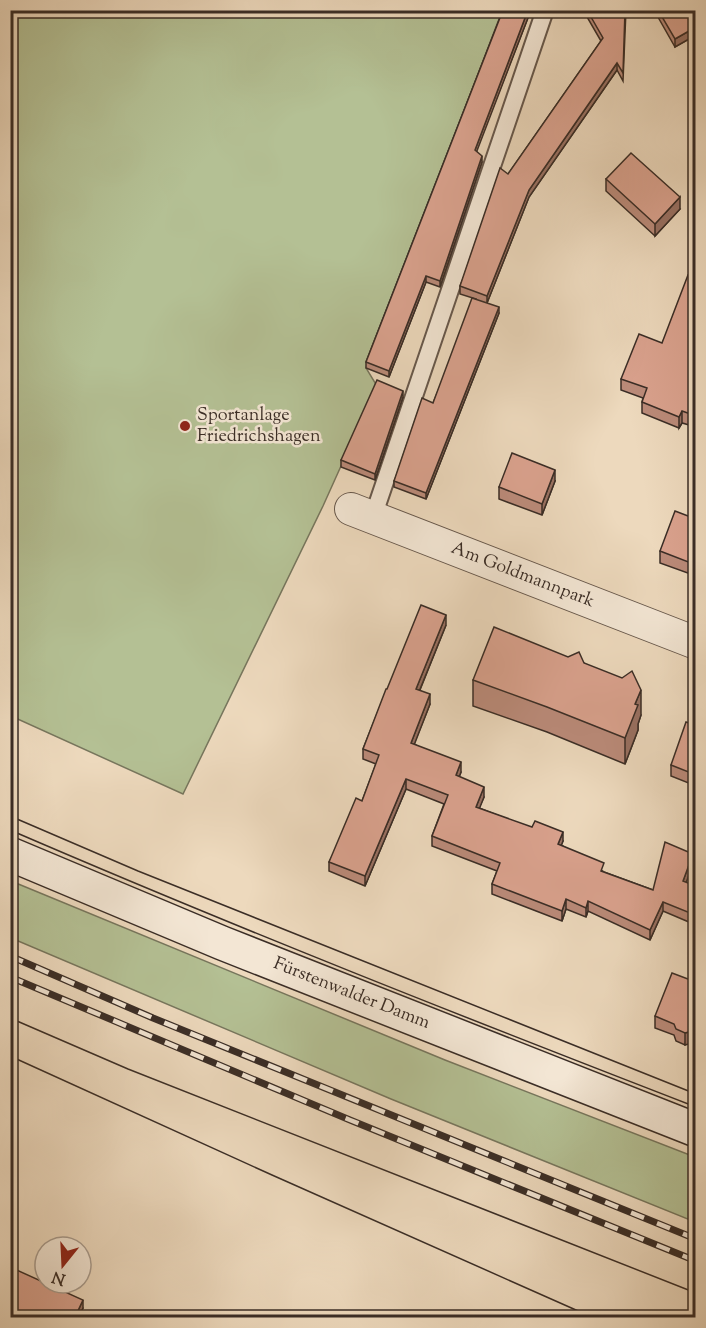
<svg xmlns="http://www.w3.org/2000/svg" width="706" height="1328" font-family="'Sorts Mill Goudy',serif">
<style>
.green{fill:#b4c094;stroke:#77765d;stroke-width:1.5}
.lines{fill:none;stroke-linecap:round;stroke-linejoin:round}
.service-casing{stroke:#67584c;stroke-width:20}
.minor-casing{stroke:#67584c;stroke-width:34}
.secondary-casing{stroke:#3a2d26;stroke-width:36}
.service{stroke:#f3e6d4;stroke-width:16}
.minor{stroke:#f3e6d4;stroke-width:32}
.secondary{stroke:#f3e6d4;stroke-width:33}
.tram{stroke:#3a2d26;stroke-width:1.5}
.rail-casing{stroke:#3a2d26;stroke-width:7}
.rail{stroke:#f3e6d4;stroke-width:4.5;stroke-dasharray:14;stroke-linecap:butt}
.wall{fill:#bb8b7a;stroke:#3a2d26;stroke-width:1.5}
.shaded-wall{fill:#997163;stroke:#3a2d26;stroke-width:1.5}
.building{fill:#daa28e;stroke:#3a2d26;stroke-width:1.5}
.poi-dot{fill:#8f2418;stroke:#f3e6d4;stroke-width:2}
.labels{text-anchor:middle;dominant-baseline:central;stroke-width:5;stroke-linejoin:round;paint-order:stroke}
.poi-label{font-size:18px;fill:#3a2d26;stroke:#f3e6d4;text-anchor:start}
.street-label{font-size:18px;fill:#3a2d26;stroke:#f3e6d4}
</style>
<rect width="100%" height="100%" fill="#edd9bd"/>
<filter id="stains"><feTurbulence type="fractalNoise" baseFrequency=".00333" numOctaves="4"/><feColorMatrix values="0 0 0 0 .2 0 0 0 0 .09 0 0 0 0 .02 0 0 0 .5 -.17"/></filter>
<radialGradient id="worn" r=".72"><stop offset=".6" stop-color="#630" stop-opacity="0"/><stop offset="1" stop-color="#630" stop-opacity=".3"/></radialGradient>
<g class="green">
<path d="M10 11H502L366 368 377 386 323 506 183 794 11 716Z"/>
<path d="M11 881 445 1060 695 1157V1222L391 1099 11 938Z"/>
</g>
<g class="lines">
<defs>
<path id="service" d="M373 517 545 10"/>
<g id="minor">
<path id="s1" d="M351 509 696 643"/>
</g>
<g id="secondary">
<path id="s2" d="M10 854 222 943 696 1130"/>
</g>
</defs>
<use href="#service" class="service-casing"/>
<use href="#minor" class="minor-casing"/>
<use href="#secondary" class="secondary-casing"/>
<use href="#service" class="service"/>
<use href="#minor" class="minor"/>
<use href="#secondary" class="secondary"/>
<g class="tram">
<path d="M10 816 138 871 696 1094"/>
<path d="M10 830C237 928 466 1018 696 1107"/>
<path d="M10 1018 128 1069 696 1293"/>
<path d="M10 1056 272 1175 594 1318"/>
</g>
<defs>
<g id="rail">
<path d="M10 956 153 1018 696 1239"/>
<path d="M10 977 350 1120 696 1261"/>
</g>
</defs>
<use href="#rail" class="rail-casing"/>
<use href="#rail" class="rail"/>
</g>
<g class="wall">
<path d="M503 10H531L476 151 482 162 440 287 426 282 389 377 366 368V362Z"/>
<path d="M583 10H626L623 81 617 70 529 197 487 303 499 313 426 499 394 487V481L433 403 476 299 460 294V286L508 174 601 41Z"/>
<path d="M654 10H696V35L675 47Z"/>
<path d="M606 179 680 209 655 236 606 191Z"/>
<path d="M696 278V427L682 423 679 428 642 413V402L643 398 621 390V379L662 343Z"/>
<path d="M403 397 375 480 341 467V460Z"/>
<path d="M555 481 542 515 499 499V487Z"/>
<path d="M696 519V576L660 563V551Z"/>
<path d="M446 625 420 690 430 704 414 744 461 772 459 777 484 797 479 808 563 841 561 845 604 872 653 890 693 864 686 882 696 886V925L663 911 650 940 588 911 586 917 566 909 562 921 492 894V884L497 871 432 846V836L444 804 406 789 365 886 329 871V862L362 801 376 764 363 759V749L387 689Z"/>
<path d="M584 663 641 715 638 724V730L625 764 547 732 473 706V680Z"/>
<path d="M696 725V786L671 776V765Z"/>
<path d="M696 982 685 1045 676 1041 674 1035 655 1028V1016Z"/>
<path d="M10 1267 83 1308 79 1317H10Z"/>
</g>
<g class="shaded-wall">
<path d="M528 10H531L475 156V150Z"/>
<path d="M696 27V35L675 47V39Z"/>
<path d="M617 63V70L529 197 487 303V296L529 190Z"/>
<path d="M482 156V162L440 287V281Z"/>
<path d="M680 197V209L655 236V224Z"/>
<path d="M426 276V282L389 377V371Z"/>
<path d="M499 307V313L426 499V493Z"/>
<path d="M403 391V397L375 480V474Z"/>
<path d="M682 411V423L679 428V417Z"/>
<path d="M555 470V481L542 515V504Z"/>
<path d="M446 615V625L416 699V689Z"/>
<path d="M641 690V715L638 724V730L625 764V738L635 704Z"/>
<path d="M430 694V704L411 753V743Z"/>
<path d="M461 762V772L456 785V775Z"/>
<path d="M406 779V789L365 886V876Z"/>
<path d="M484 787V797L476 817V807Z"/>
<path d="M563 832V841L558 854V844Z"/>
<path d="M693 854V864L683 891V881Z"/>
<path d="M566 899V909L562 921V911Z"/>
<path d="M588 901V911L586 917V908Z"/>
<path d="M663 902V911L650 940V930Z"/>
<path d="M696 1030V1042L685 1045V1033Z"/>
<path d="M83 1300V1308L79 1317H75Z"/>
</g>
<g class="building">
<path d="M503 10H528L475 150 482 156 440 281 426 276 389 371 366 362Z"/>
<path d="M587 10H625L623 73 617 63 529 190 487 296 460 286 500 168 508 174 603 38Z"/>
<path d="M658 10H696V27L675 39Z"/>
<path d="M631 153 680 197 655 224 606 179Z"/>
<path d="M688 275 696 278V416L682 411 679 417 642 402 647 388 621 379 639 334 662 343Z"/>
<path d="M472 298 499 307 426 493 394 481 422 398 433 403Z"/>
<path d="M377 380 403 391 375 474 341 460Z"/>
<path d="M512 453 555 470 542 504 499 487Z"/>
<path d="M675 511 696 519V565L660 551Z"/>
<path d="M421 605 446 615 416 689 430 694 411 743 461 762 456 775 484 787 476 807 532 827 535 821 563 832 558 844 604 863 601 871 653 890 665 842 693 854 683 881 696 886 695 915 663 902 650 930 588 901 586 908 566 899 562 911 492 884 500 863 432 836 448 795 406 779 365 876 329 862 356 798 362 801 379 755 363 749 386 689H387Z"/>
<path d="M494 627 568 657 579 652 584 663 622 678 632 671 641 690 635 704 638 705 625 738 547 707 473 680Z"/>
<path d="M686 722 696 725V775L671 765Z"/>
<path d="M672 973 696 982V1030L685 1033 676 1029 674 1024 655 1016Z"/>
<path d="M10 1267 83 1300 75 1317H21L10 1313Z"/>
</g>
<circle class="poi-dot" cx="185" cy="426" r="6"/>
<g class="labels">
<g class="poi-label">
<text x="197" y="416">Sportanlage<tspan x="197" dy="21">Friedrichshagen</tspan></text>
</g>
<g class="street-label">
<text stroke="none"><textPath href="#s1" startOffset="184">Am Goldmannpark</textPath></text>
<text stroke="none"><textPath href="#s2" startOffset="369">Fürstenwalder Damm</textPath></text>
</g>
</g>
<rect width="706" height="1328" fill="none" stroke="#edd9bd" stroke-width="36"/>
<rect x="12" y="12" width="682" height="1304" fill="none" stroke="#3a2d26" stroke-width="3"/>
<rect x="18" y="18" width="670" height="1292" fill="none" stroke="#3a2d26" stroke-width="1.5"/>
<g transform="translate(63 1265) rotate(198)"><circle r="28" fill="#f3e6d4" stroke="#a99c8e" stroke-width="1.5"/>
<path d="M0-4.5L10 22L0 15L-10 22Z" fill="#8f2418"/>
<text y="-9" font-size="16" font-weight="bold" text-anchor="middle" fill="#3a2d26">N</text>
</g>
<rect width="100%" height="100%" filter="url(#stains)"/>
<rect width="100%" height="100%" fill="url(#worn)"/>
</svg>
